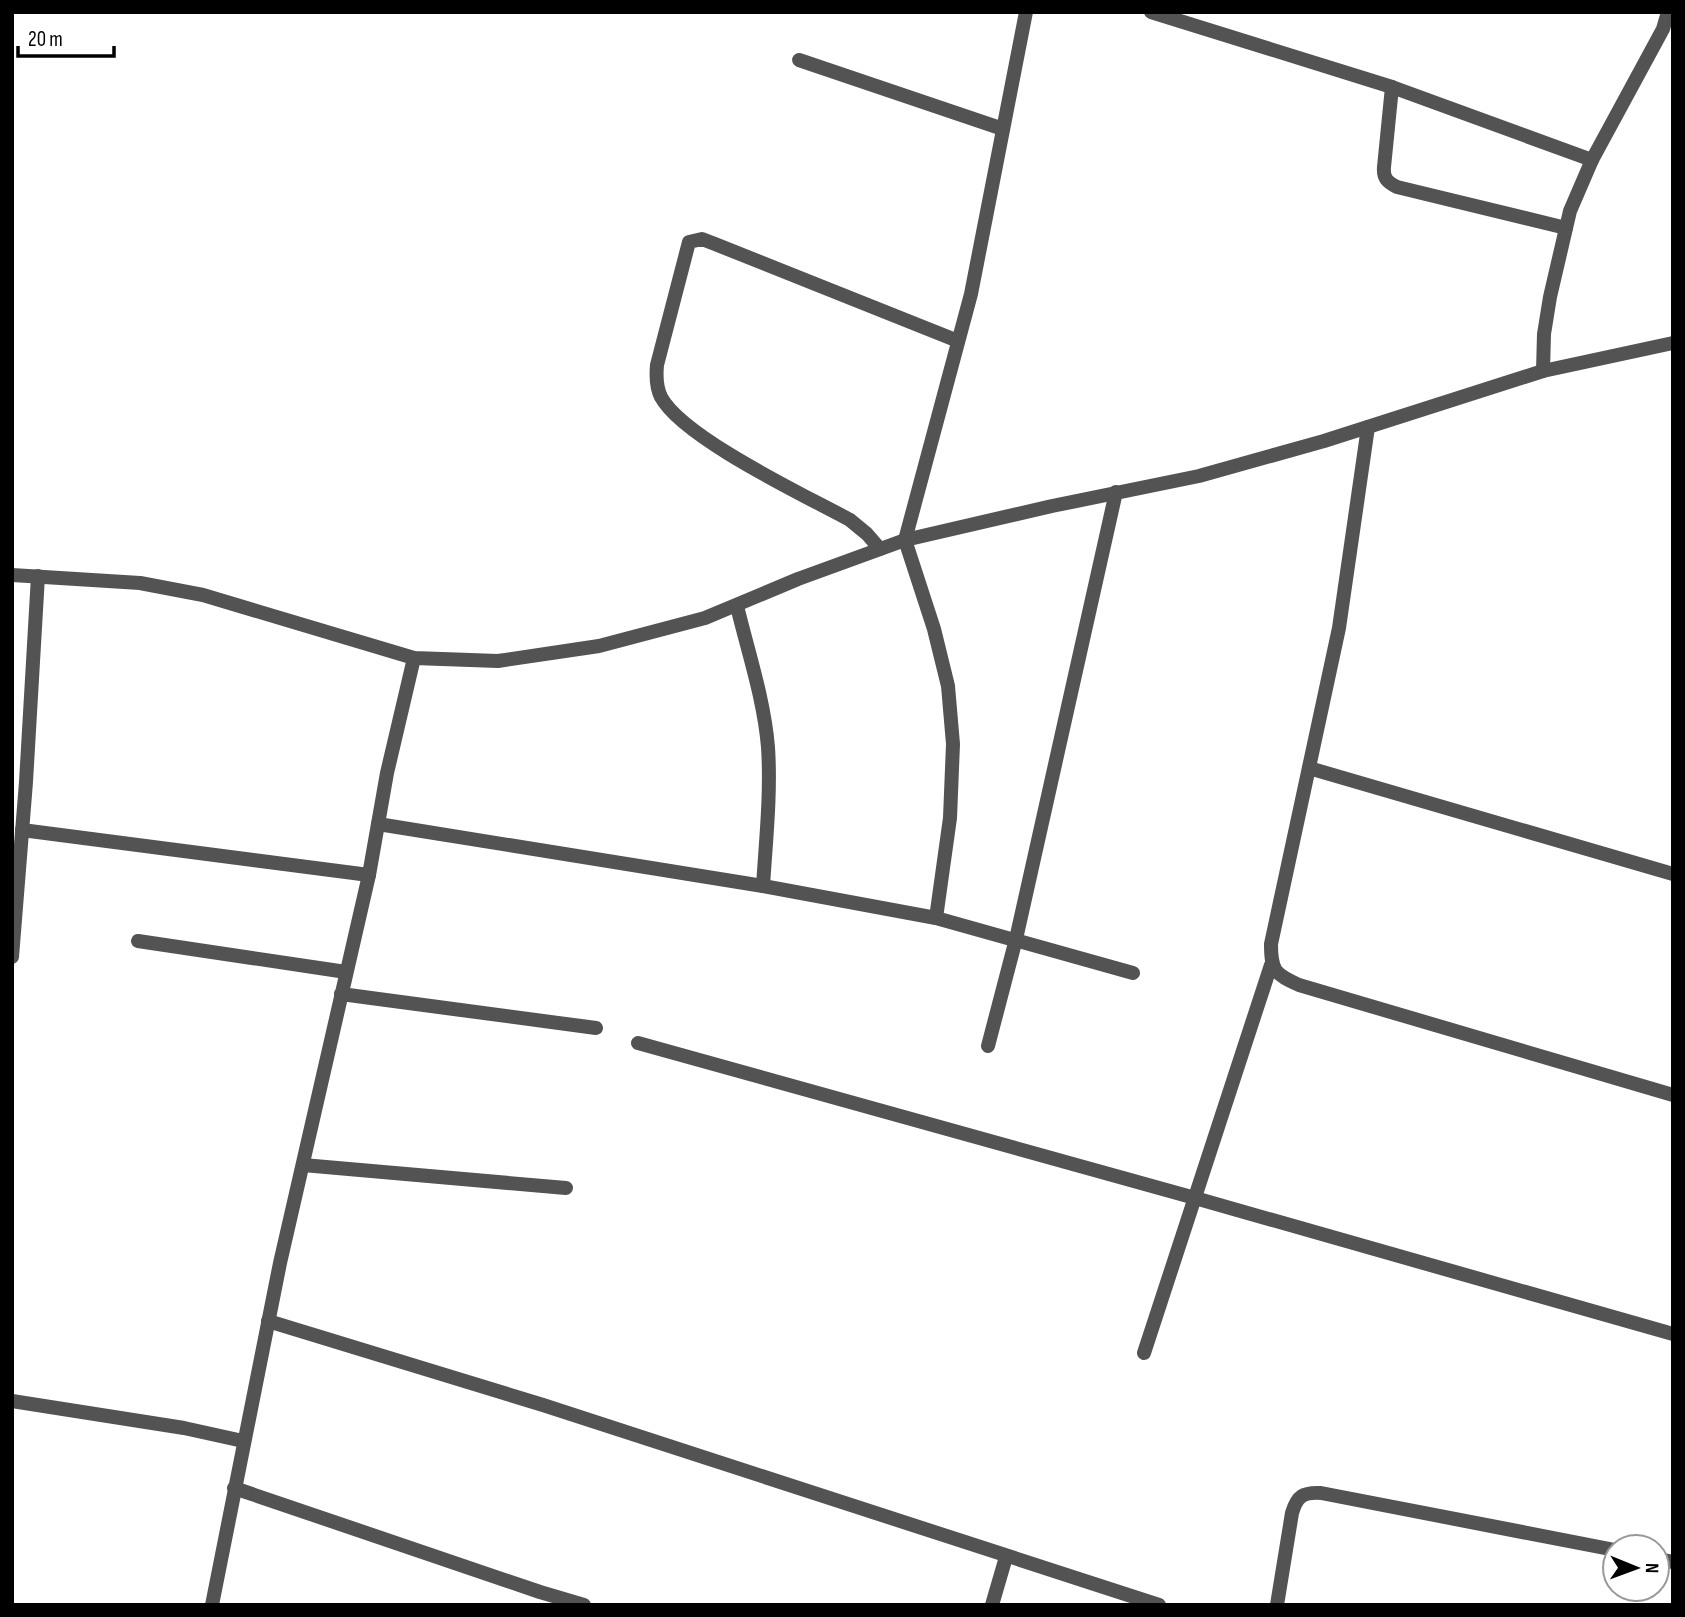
<svg xmlns="http://www.w3.org/2000/svg" width="1685" height="1617" font-family="'Sofia Sans Condensed',sans-serif">
<style>
.lines{fill:none;stroke-linecap:round;stroke-linejoin:round}
.minor{stroke:#535353;stroke-width:14}
.tertiary{stroke:#535353;stroke-width:14}
</style>
<rect width="100%" height="100%" fill="#fff"/>
<g class="lines">
<g class="minor">
<path d="M1151 12 1392 87 1592 160"/>
<path d="M799 60 1003 129"/>
<path d="M1392 87 1384 167C1383 178 1387 182 1397 187L1566 228"/>
<path d="M1543 371 1544 334 1550 297 1570 211 1592 160 1663 29 1668 12"/>
<path d="M1368 427 1339 628 1271 944C1271 971 1275 974 1299 985L1673 1095"/>
<path d="M880 549 867 534 850 520C806 496 683 438 661 397 656 387 656 376 657 365L689 242 702 239 715 244 958 341"/>
<path d="M737 606C748 652 764 699 768 747 771 793 766 839 763 886"/>
<path d="M1309 768 1673 874"/>
<path d="M378 824 763 886 936 918 1133 973"/>
<path d="M22 830 369 875"/>
<path d="M936 918 950 818 953 744 948 686 934 629 905 540 971 294 1026 12"/>
<path d="M138 941 346 972"/>
<path d="M12 957 26 782 38 576"/>
<path d="M341 994 596 1028"/>
<path d="M638 1043 1195 1198 1673 1334"/>
<path d="M988 1046 1016 939 1116 492"/>
<path d="M303 1165 566 1188"/>
<path d="M268 1321 543 1405 1159 1605"/>
<path d="M1144 1353 1271 965"/>
<path d="M12 1401 184 1428 243 1441"/>
<path d="M234 1488 540 1592 584 1605"/>
<path d="M1657 1559 1673 1562"/>
<path d="M212 1605 280 1263 369 875 387 773 414 658"/>
<path d="M992 1605 1006 1557"/>
<path d="M1277 1605 1292 1513C1297 1496 1303 1492 1321 1493L1615 1550"/>
</g>
<path class="tertiary" d="M12 575 140 583 203 595 414 658 498 661 599 646 705 618 798 579 905 540 1052 506 1199 476 1324 441 1543 371 1673 343"/>
</g>
<rect width="1685" height="1617" fill="none" stroke="#000000" stroke-width="28"/>
<g transform="translate(1636 1568) rotate(91)"><circle r="33" fill="#ffffff" stroke="#999999" stroke-width="2"/>
<path d="M0-5L12 26L0 18L-12 26Z" fill="#000000"/>
<text y="-10" font-size="19" font-weight="bold" text-anchor="middle" fill="#000000">N</text>
</g>
<path d="M18 46v10h96v-10" fill="none" stroke="#000000" stroke-width="3.5"/>
<text x="28" y="46" font-size="21" fill="#000000" stroke="#ffffff" stroke-width="5" paint-order="stroke">20 m</text>
</svg>
